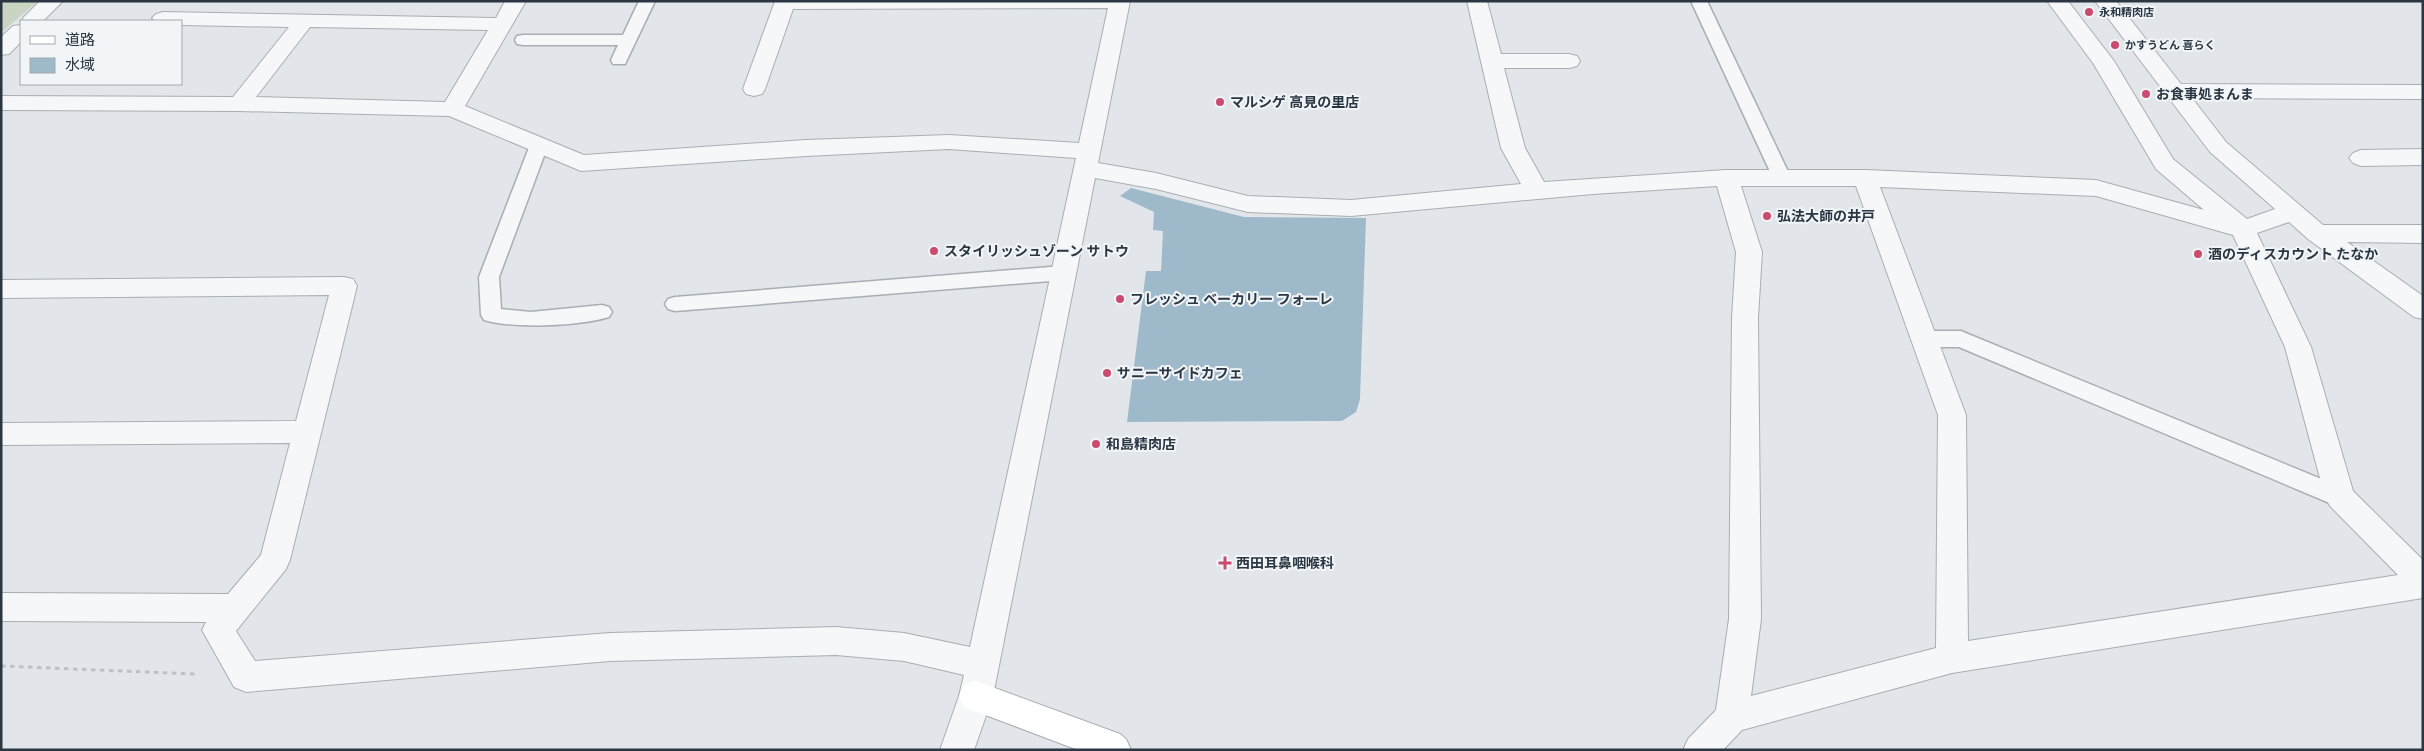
<svg xmlns="http://www.w3.org/2000/svg" width="2424" height="751" font-family="Figtree,'Noto Sans JP',sans-serif">
<style>
.green{fill:#cad4c3}
.water{fill:#9eb9c9}
.lines{fill:none;stroke-linecap:round;stroke-linejoin:round}
.lane-casing{stroke:#a7aeb4;stroke-width:3}
.street-casing{stroke:#a7aeb4;stroke-width:2}
.secondary-casing{stroke:#a7aeb4;stroke-width:2}
.path{stroke:#bcc1c5;stroke-width:3;stroke-dasharray:4.5 4.5;stroke-linecap:butt}
.lane{fill:#f5f7f8;fill-rule:evenodd}
.street{fill:#f5f7f8;fill-rule:evenodd}
.secondary{fill:#fff;fill-rule:evenodd}
.poi-dot{fill:#cb4b6f;stroke:#f2f5f7;stroke-width:2}
.labels{text-anchor:middle;dominant-baseline:central;stroke-width:4;stroke-linejoin:round;paint-order:stroke}
.far-poi-label{font-size:11px;font-weight:bold;fill:#2a3642;stroke:#f2f5f7;text-anchor:start}
.poi-label{font-size:14px;font-weight:bold;fill:#2a3642;stroke:#f2f5f7;text-anchor:start}
</style>
<rect width="100%" height="100%" fill="#e2e6ea"/>
<path class="green" d="M1 1H38L1 33Z"/>
<path class="water" d="M1131 188 1244 217 1366 218 1360 399 1356 412 1342 421 1127 422 1146 271H1161L1163 231 1153 230 1154 212 1120 196Z"/>
<g class="lines">
<defs>
<g id="lane">
<path d="M639 1H655L625 64H613L611 60 618 45H523L517 44 515 40 517 36 523 35H623Z"/>
<path d="M1691 1H1707L1791 178 1789 182 1782 184 1775 182 1773 178Z"/>
<path d="M539 139 545 141 548 145 499 277 501 309 531 312 602 305 609 307 612 312 609 317C579 326 514 329 484 320L481 315 479 277 530 145 533 141Z"/>
<path d="M1063 266 1070 268 1073 273 1070 278 1063 280 675 311 668 309 665 304 668 299 675 297Z"/>
<path d="M1926 331H1961L1968 334 2348 490 2351 497 2348 504 2340 506 2332 504 1959 347H1926L1919 344 1916 339 1919 334Z"/>
</g>
<g id="street">
<path d="M40 1H63L43 21 21 22 24 17Z"/>
<path d="M505 1H526L465 106 584 155 806 140 949 135 1079 143 1108 8 793 9 765 89 762 94 754 96 746 94 743 89 775 1H1130L1098 163 1156 173 1248 196 1351 200 1521 184 1501 148 1467 1H1487L1501 54H1569L1577 56 1580 61 1577 66 1569 68H1504L1525 148 1544 182 1726 170H1865L2096 180 2204 210 2156 169 2093 63 2047 1H2068L2114 61 2173 159 2247 219 2275 209 2210 152 2095 1H2116L2181 84 2423 85V99L2192 98 2226 142 2323 225H2423V243L2347 242 2423 296V319L2414 317 2308 239 2289 222 2257 233 2311 347 2353 491 2423 560V598L1952 673 1742 730 1723 750H1683L1688 739 1716 710 1729 619 1732 318 1736 252 1717 186 1593 194 1351 216 1248 212 1156 189 1095 178 993 696 974 750H940L959 696 964 675 904 661 836 655 610 661 246 692 234 687 202 630 206 622 1 621V593L228 594 261 555 290 443 1 445V423L296 421 329 295 1 298V280L344 277 353 279 357 286 290 560 286 569 236 631 255 661 610 633 836 627 904 633 970 647 1076 158 949 149 806 156 581 171 449 116 239 111 1 110V96L233 97 289 27 181 25V21H155L152 18 156 14 163 12 496 18ZM310 27 488 30 445 102 256 97ZM1741 186H1856L1938 415 1936 648 1751 696 1761 619 1758 318 1762 252ZM1880 187 2096 196 2233 235 2285 347 2325 497 2330 506 2398 575 1968 641 1966 415Z"/>
<path d="M21 25V42L9 54 1 55V37L13 26Z"/>
<path d="M2423 149V165L2361 166 2353 163 2349 158 2353 153 2361 150Z"/>
</g>
<path id="secondary" d="M976 681 1120 734 1126 739 1131 750H1078L964 707 959 696 964 685Z"/>
</defs>
<use href="#lane" class="lane-casing"/>
<use href="#street" class="street-casing"/>
<use href="#secondary" class="secondary-casing"/>
<path class="path" d="M1 666 195 674"/>
<use href="#lane" class="lane"/>
<use href="#street" class="street"/>
<use href="#secondary" class="secondary"/>
</g>
<g class="poi-dot">
<circle cx="2089" cy="12" r="5"/>
<circle cx="2115" cy="45" r="5"/>
<circle cx="2146" cy="94" r="5"/>
<circle cx="1220" cy="102" r="5"/>
<circle cx="1767" cy="216" r="5"/>
<circle cx="934" cy="251" r="5"/>
<circle cx="2198" cy="254" r="5"/>
<circle cx="1120" cy="299" r="5"/>
<circle cx="1107" cy="373" r="5"/>
<circle cx="1096" cy="444" r="5"/>
<path d="M1222.5 555.5h5v5h5v5h-5v5h-5v-5h-5v-5h5z"/>
</g>
<g class="labels">
<g class="far-poi-label">
<text x="2099" y="12">永和精肉店</text>
<text x="2125" y="45">かすうどん 喜らく</text>
</g>
<g class="poi-label">
<text x="2156" y="94">お食事処まんま</text>
<text x="1230" y="102">マルシゲ 高見の里店</text>
<text x="1777" y="216">弘法大師の井戸</text>
<text x="944" y="251">スタイリッシュゾーン サトウ</text>
<text x="2208" y="254">酒のディスカウント たなか</text>
<text x="1130" y="299">フレッシュ ベーカリー フォーレ</text>
<text x="1117" y="373">サニーサイドカフェ</text>
<text x="1106" y="444">和島精肉店</text>
<text x="1236" y="563">西田耳鼻咽喉科</text>
</g>
</g>
<rect width="2424" height="751" fill="none" stroke="#2a3642" stroke-width="5"/>
<rect x="20" y="20" width="162" height="65" fill="#f2f5f7" stroke="#a2a9af"/>
<rect x="30" y="36" width="25" height="8" fill="#ffffff" stroke="#a2a9af"/>
<text x="65" y="45" font-size="15" fill="#2a3642">道路</text>
<rect x="30" y="58" width="25" height="15" fill="#9eb9c9" stroke="#a2a9af"/>
<text x="65" y="70" font-size="15" fill="#2a3642">水域</text>
</svg>
